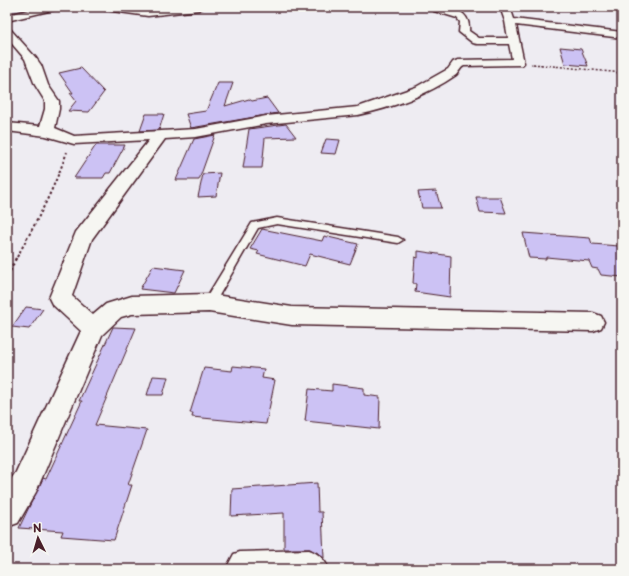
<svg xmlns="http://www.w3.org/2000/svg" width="629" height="576" font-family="'Playpen Sans',sans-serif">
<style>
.building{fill:#ccc2f4;stroke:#4a1f2b}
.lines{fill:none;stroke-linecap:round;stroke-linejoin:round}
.service-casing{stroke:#4a1f2b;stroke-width:3}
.minor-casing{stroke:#4a1f2b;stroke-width:3}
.path-far3{stroke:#4a1f2b;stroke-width:1;stroke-dasharray:1.5 1.5;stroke-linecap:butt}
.path-far2{stroke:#4a1f2b;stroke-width:1.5;stroke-dasharray:2 2;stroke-linecap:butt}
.path-far1{stroke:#4a1f2b;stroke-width:2;stroke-dasharray:2.5 2.5;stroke-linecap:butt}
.path{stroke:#4a1f2b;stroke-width:2.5;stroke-dasharray:3 3;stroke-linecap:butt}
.service{fill:#f6f6f2;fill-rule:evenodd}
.minor{fill:#f6f6f2;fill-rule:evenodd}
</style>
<rect width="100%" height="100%" fill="#eeecf2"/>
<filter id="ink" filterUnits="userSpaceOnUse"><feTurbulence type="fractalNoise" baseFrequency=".025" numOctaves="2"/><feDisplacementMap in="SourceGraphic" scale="8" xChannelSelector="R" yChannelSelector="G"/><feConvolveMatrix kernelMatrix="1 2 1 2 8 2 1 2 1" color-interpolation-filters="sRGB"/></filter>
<g filter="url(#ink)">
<g class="building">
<path d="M560 47 581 49 588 66 565 64Z"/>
<path d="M81 68 104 92 89 112 68 111 76 101 70 93H73L59 73Z"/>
<path d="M218 83H233L225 106 249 99 252 101 267 98 278 113 191 128 186 114 206 111Z"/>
<path d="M146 114H164L159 130 140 131Z"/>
<path d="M286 124 296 137 265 138 262 168H243L249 129Z"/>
<path d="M215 135 199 180H176L194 139Z"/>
<path d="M326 139 340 140 336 154 321 153Z"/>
<path d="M96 145H125L110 173H106L103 178H74Z"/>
<path d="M220 173 216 196 198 197 203 174Z"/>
<path d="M436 191 441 208H422L418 192Z"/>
<path d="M476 197H500L506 213 480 212Z"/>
<path d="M262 229 322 241 324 236 358 244 350 264 310 254 305 266 257 254 259 251 250 249Z"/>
<path d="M523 233 590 238 592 244 619 246 622 252V277L601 275 598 269 592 268 589 261 546 257V259L529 258Z"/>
<path d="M418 251 451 256 450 297 415 292 416 284 413 283 415 257 418 258Z"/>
<path d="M153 266 185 270 174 293 140 289Z"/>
<path d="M26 307 43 309 29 329 12 327Z"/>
<path d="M113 327 136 328 95 425 147 430 128 485H132L114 540 61 536 63 531 19 528 43 478 46 479 82 401H79Z"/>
<path d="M233 366 264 369 262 378 275 380 266 424 192 417 193 413H190L204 368 232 371Z"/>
<path d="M153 376 168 377 163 395H147Z"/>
<path d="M332 384 364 388V395L380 397 379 429 305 421 309 389 332 391Z"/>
<path d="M317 483 318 512H322L324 558 310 549H284V513L231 516 232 489Z"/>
</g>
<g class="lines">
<defs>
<g id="service">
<path d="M277 218 398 237 403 240 398 243 277 224 258 228 213 306 209 307 205 306 203 303 205 300 252 223Z"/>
<path d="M309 550C318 553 325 560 329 569H308L306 567 226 569 234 554 240 552Z"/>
</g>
<g id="minor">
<path d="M42 7H59L57 9 7 21V15Z"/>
<path d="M100 7H126L148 10 175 7H204L199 10 148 16 105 10Z"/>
<path d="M434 7C451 7 471 10 469 31L479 38H508L505 21 500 7H510L514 19 622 32V38L516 25 524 63 522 65 464 66C460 68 459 72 456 75 427 95 392 108 358 115L266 124 196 137 165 139 92 239 72 296 93 315 106 304 132 296 209 294 292 307 593 313 601 316 604 322 601 328 593 331 292 325 209 312 132 314 121 317 102 335 36 492 18 523 7 527V485L16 472 81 331 52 304 49 298 76 232 149 140 74 144 46 136 7 131V123L40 126 45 109V101L35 85 25 59 7 38V29L11 30 36 58 41 65 48 85 59 101V109L55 128 74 136 196 129 266 116 358 107 416 87 448 69 453 62 458 60 512 59 509 44H477L473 43 459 32 460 22 457 18 434 11 432 9Z"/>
</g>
</defs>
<use href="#service" class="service-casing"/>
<use href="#minor" class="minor-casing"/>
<path class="path-far3" d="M531 64 543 65"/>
<path class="path-far2" d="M533 64 622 73"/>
<path class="path-far1" d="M17 257C37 221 53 191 67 152"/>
<path class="path" d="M7 277 17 256"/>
<use href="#service" class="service"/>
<use href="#minor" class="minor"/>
</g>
</g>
<rect width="629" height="576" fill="none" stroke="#f6f6f2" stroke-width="24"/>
<rect x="12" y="12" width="605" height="552" fill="none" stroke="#4a1f2b" stroke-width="1.5" filter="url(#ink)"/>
<g transform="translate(38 538) rotate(355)" stroke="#f6f6f2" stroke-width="3" paint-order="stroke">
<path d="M0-3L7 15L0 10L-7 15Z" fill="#4a1f2b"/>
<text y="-6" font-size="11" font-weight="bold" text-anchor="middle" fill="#4a1f2b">N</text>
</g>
</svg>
